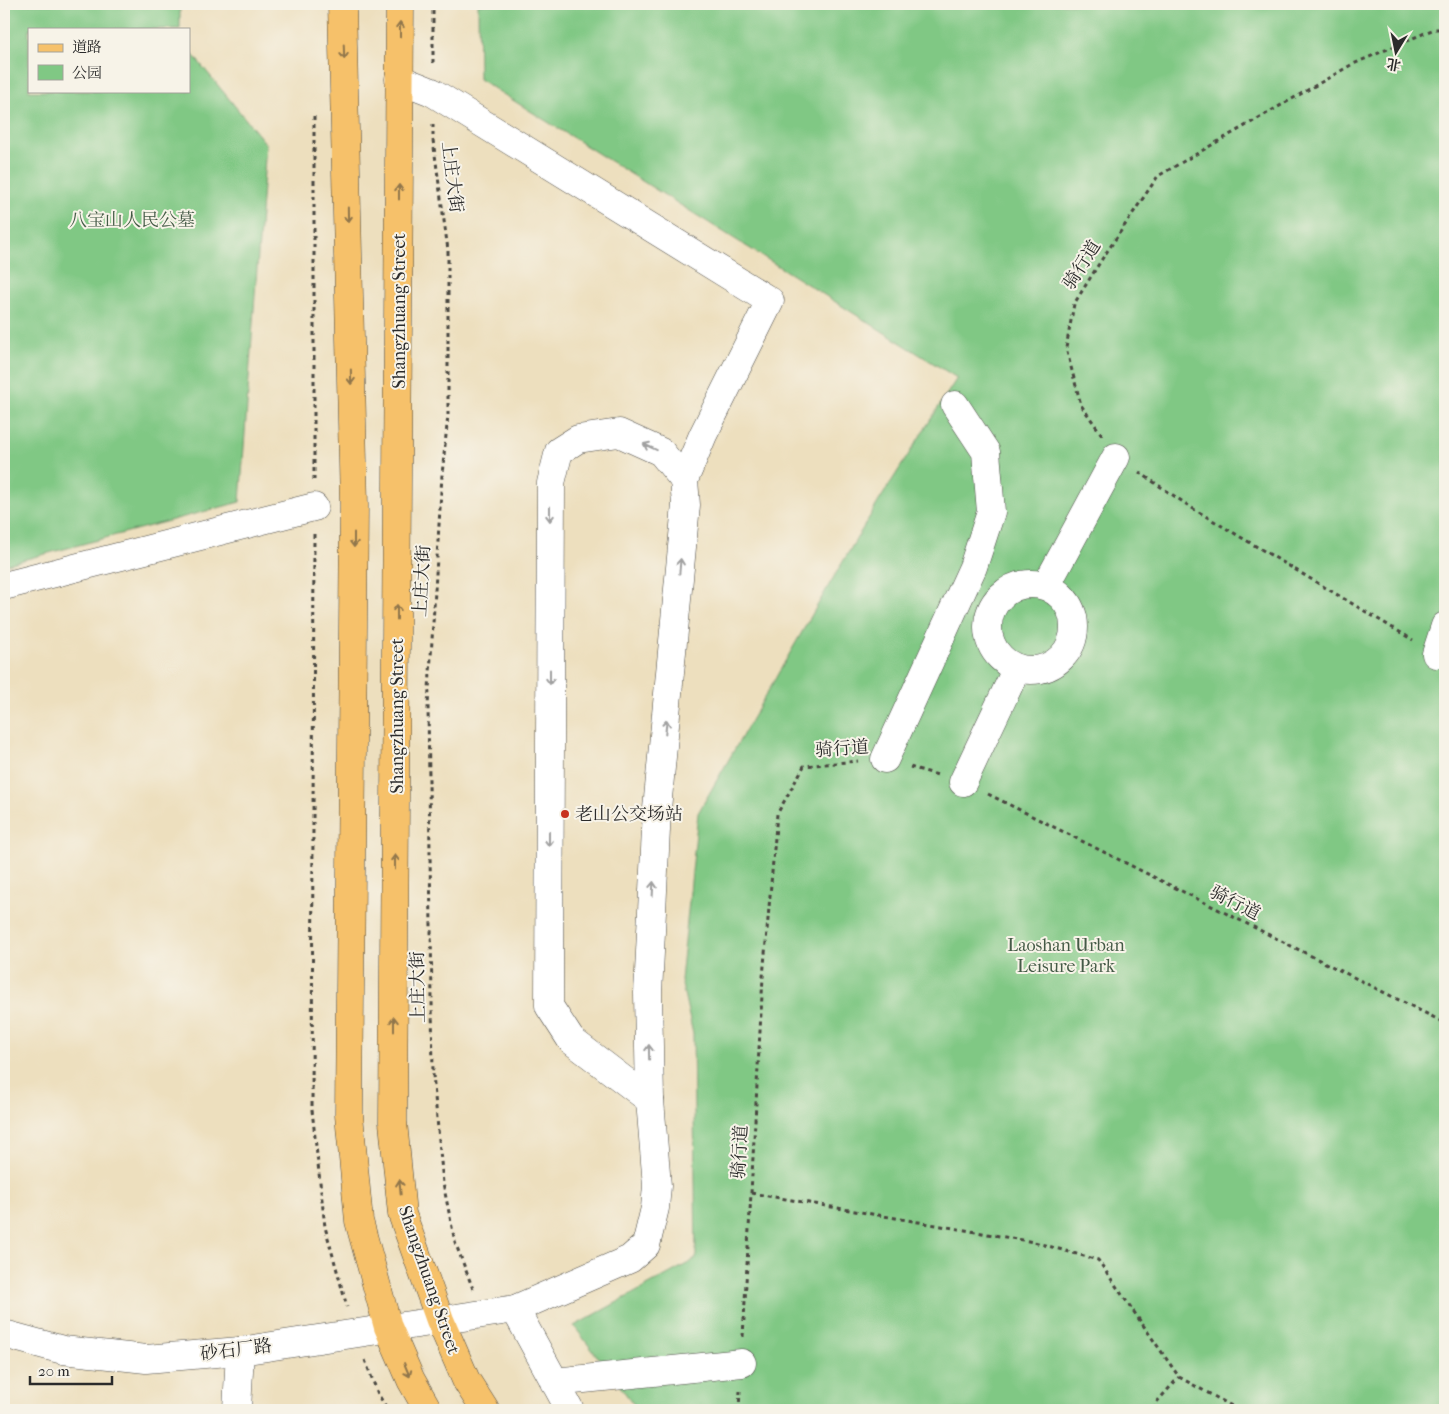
<svg xmlns="http://www.w3.org/2000/svg" width="1449" height="1414" font-family="'IM FELL French Canon','Noto Serif SC',serif">
<style>
.green{fill:#80c884;stroke:#567a58}
.lines{fill:none;stroke-linecap:round;stroke-linejoin:round}
.minor-casing{stroke:#484641;stroke-width:29}
.major-casing{stroke:#484641;stroke-width:29}
.path{stroke:#484641;stroke-width:3;stroke-dasharray:4 4;stroke-linecap:butt}
.minor{stroke:#fff;stroke-width:28}
.major{stroke:#f6c16b;stroke-width:28}
.oneway{stroke:#90764b}
.oneway2{stroke:#a0a0a0}
.poi-dot{fill:#c8321e;stroke:#f7f3e8;stroke-width:2}
.labels{text-anchor:middle;dominant-baseline:central;stroke-width:4;stroke-linejoin:round;paint-order:stroke}
.street-label{font-size:18px;fill:#2b2b2b;stroke:#f7f3e8}
.park-label{font-size:18px;fill:#445a46;stroke:#f7f3e8}
.poi-label{font-size:18px;fill:#2b2b2b;stroke:#f7f3e8;text-anchor:start}
</style>
<rect width="100%" height="100%" fill="#f7f3e8"/>
<filter id="ink" filterUnits="userSpaceOnUse"><feTurbulence type="fractalNoise" baseFrequency=".02" numOctaves="2"/><feDisplacementMap in="SourceGraphic" scale="10" xChannelSelector="R" yChannelSelector="G"/><feConvolveMatrix kernelMatrix="1 2 1 2 8 2 1 2 1" color-interpolation-filters="sRGB"/></filter>
<filter id="wash" filterUnits="userSpaceOnUse"><feTurbulence type="fractalNoise" baseFrequency=".0096" numOctaves="4" result="noise"/><feDisplacementMap in="SourceGraphic" scale="20" xChannelSelector="R" yChannelSelector="G"/><feGaussianBlur stdDeviation="1.12" result="paint"/><feColorMatrix in="noise" values="0 0 0 0 0 0 0 0 0 0 0 0 0 0 0 0 0 1.4 0 .05"/><feComposite in="paint" operator="in"/></filter>
<g filter="url(#wash)">
<rect width="100%" height="100%" fill="#eddfbe"/>
<g class="green">
<path d="M4 4H180V29H29V91H189V50L266 144 240 502 4 565Z"/>
<path d="M478 4H1445V1410H638L574 1326 696 1259 693 1034 681 980 698 813 829 585 879 501 957 378 479 79Z"/>
</g>
</g>
<g filter="url(#ink)">
<g class="lines">
<defs>
<g id="minor">
<circle cx="1031" cy="627" r="43"/>
<path d="M4 586 314 507"/>
<path d="M1046 586 1116 457"/>
<path d="M1436 654 1445 626"/>
<path d="M885 759 973 567 991 512 986 452 955 405"/>
<path d="M963 782 1017 668"/>
<path d="M650 1100 571 1040 549 1006 551 483 559 451 578 439 619 433 661 452 684 480"/>
<path d="M515 1309 570 1410"/>
<path d="M4 1334 63 1350 146 1359 240 1351 515 1309 630 1259 646 1245 655 1208 657 1186 650 1100 648 993 657 809 686 505 684 480 703 435 770 301 432 92 399 79"/>
<path d="M554 1382 742 1363"/>
<path d="M237 1410 240 1351"/>
</g>
<g id="major">
<path d="M342 4 354 505 349 1115 359 1221 388 1327 411 1380 428 1410"/>
<path d="M400 4 393 1122 402 1214 440 1320 466 1380 485 1410"/>
</g>
</defs>
<use href="#minor" class="minor-casing"/>
<use href="#major" class="major-casing"/>
<g class="path">
<path d="M433 63V4"/>
<path d="M433 124V140L448 250V415L442 475 428 706 433 1075 443 1183 455 1242 473 1289"/>
<path d="M1102 435 1081 405 1066 348 1074 304 1102 259 1158 176 1351 65 1434 29H1445"/>
<path d="M1139 472 1192 508 1413 640"/>
<path d="M314 480V114"/>
<path d="M314 534 312 1110 325 1227 347 1307"/>
<path d="M910 767 938 775"/>
<path d="M988 794 1445 1023"/>
<path d="M751 1193 1034 1242 1098 1260 1179 1377 1239 1410"/>
<path d="M743 1337 763 977 777 814 804 766 858 761"/>
<path d="M365 1360 378 1394 388 1410"/>
<path d="M739 1410 740 1391"/>
<path d="M1155 1410 1156 1403 1179 1377"/>
</g>
<use href="#minor" class="minor"/>
<use href="#major" class="major"/>
</g>
<defs><path id="oneway-shaft" d="M-6 0H5M1.5-3L5.5 0L1.5 3" fill="none" stroke-width="1.6" stroke-linecap="round" stroke-linejoin="round" transform="scale(1.25)"/></defs>
<g class="oneway">
<use href="#oneway-shaft" transform="translate(400 29) rotate(-90)"/>
<use href="#oneway-shaft" transform="translate(344 52) rotate(88)"/>
<use href="#oneway-shaft" transform="translate(399 192) rotate(-90)"/>
<use href="#oneway-shaft" transform="translate(348 215) rotate(89)"/>
<use href="#oneway-shaft" transform="translate(351 377) rotate(89)"/>
<use href="#oneway-shaft" transform="translate(354 540) rotate(90)"/>
<use href="#oneway-shaft" transform="translate(397 612) rotate(-90)"/>
<use href="#oneway-shaft" transform="translate(395 862) rotate(-90)"/>
<use href="#oneway-shaft" transform="translate(394 1024) rotate(-90)"/>
<use href="#oneway-shaft" transform="translate(400 1187) rotate(-95)"/>
<use href="#oneway-shaft" transform="translate(407 1370) rotate(67)"/>
</g>
<g class="oneway2">
<use href="#oneway-shaft" transform="translate(650 447) rotate(-155)"/>
<use href="#oneway-shaft" transform="translate(550 514) rotate(90)"/>
<use href="#oneway-shaft" transform="translate(680 566) rotate(-85)"/>
<use href="#oneway-shaft" transform="translate(550 677) rotate(90)"/>
<use href="#oneway-shaft" transform="translate(666 727) rotate(-84)"/>
<use href="#oneway-shaft" transform="translate(549 839) rotate(90)"/>
<use href="#oneway-shaft" transform="translate(653 889) rotate(-87)"/>
<use href="#oneway-shaft" transform="translate(649 1052) rotate(-91)"/>
</g>
</g>
<circle class="poi-dot" cx="565" cy="814" r="5"/>
<g class="labels">
<g class="street-label">
<text transform="translate(452 177) rotate(83)">上庄大街</text>
<text transform="translate(1082 265) rotate(-58)">骑行道</text>
<text transform="translate(399 311) rotate(-90)">Shangzhuang Street</text>
<text transform="translate(422 581) rotate(-87)">上庄大街</text>
<text transform="translate(397 716) rotate(-90)">Shangzhuang Street</text>
<text transform="translate(842 749) rotate(-4)">骑行道</text>
<text transform="translate(1235 903) rotate(27)">骑行道</text>
<text transform="translate(418 987) rotate(-91)">上庄大街</text>
<text transform="translate(740 1152) rotate(-87)">骑行道</text>
<text transform="translate(429 1280) rotate(71)">Shangzhuang Street</text>
<text transform="translate(236 1350) rotate(-7)">砂石厂路</text>
</g>
<g class="park-label">
<text x="132" y="220">八宝山人民公墓</text>
<text x="1066" y="945">Laoshan Urban<tspan x="1066" dy="21">Leisure Park</tspan></text>
</g>
<g class="poi-label">
<text x="575" y="814">老山公交场站</text>
</g>
</g>
<rect width="1449" height="1414" fill="none" stroke="#f7f3e8" stroke-width="20"/>
<rect x="28" y="28" width="162" height="65" fill="#f7f3e8" stroke="#a5a39c"/>
<rect x="38" y="44" width="25" height="8" fill="#f6c16b" stroke="#a5a39c"/>
<text x="72" y="52" font-size="15" fill="#2b2b2b">道路</text>
<rect x="38" y="65" width="25" height="15" fill="#80c884" stroke="#a5a39c"/>
<text x="72" y="78" font-size="15" fill="#2b2b2b">公园</text>
<g transform="translate(1396 52) rotate(190)" stroke="#f7f3e8" stroke-width="4" paint-order="stroke">
<path d="M0-4L9 19L0 12L-9 19Z" fill="#2b2b2b"/>
<text y="-8" font-size="14" font-weight="bold" text-anchor="middle" fill="#2b2b2b">北</text>
</g>
<path d="M30 1376v8h82v-8" fill="none" stroke="#2b2b2b" stroke-width="2.5"/>
<text x="38" y="1376" font-size="15" fill="#2b2b2b" stroke="#f7f3e8" stroke-width="4" paint-order="stroke">20 m</text>
</svg>
